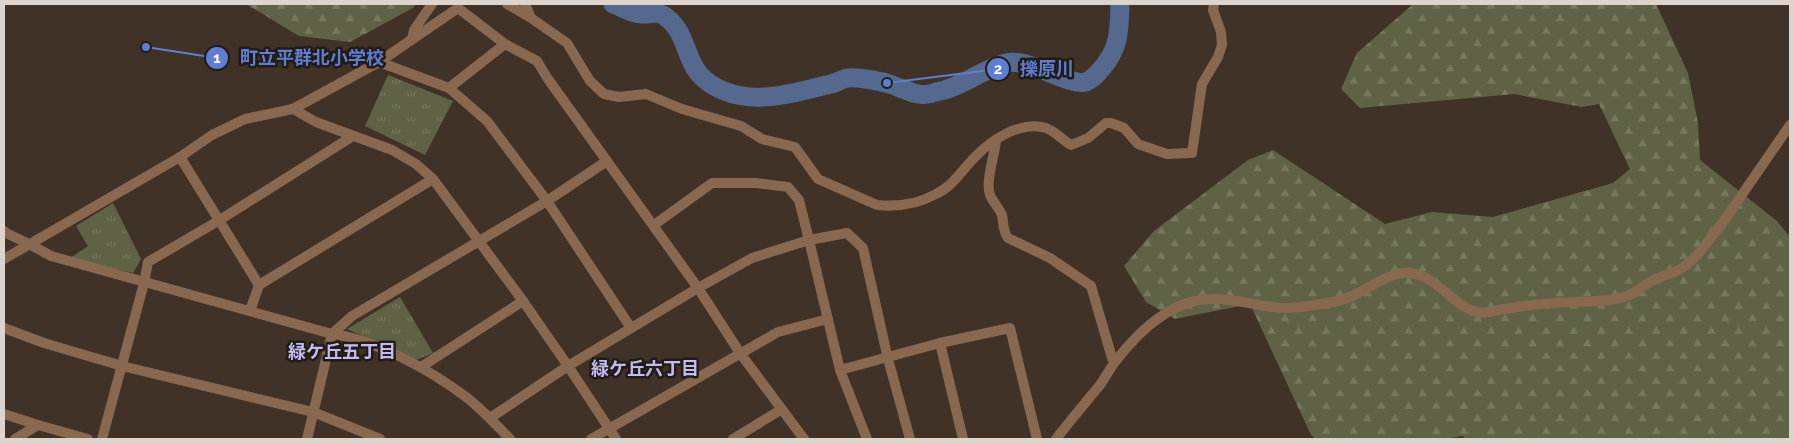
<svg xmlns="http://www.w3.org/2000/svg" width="1794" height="443" font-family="Raleway,'Noto Sans JP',sans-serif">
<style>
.forest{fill:url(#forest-firs)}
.park{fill:url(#park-tufts)}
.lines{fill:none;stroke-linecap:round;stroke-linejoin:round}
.river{stroke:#55688d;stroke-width:19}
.minor{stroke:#88684f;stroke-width:10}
.tertiary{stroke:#88684f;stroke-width:10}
.labels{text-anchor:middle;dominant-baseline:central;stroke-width:5;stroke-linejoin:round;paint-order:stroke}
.neighbourhood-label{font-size:18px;font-weight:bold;fill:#c3bbf4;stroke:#221c16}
.leader{fill:none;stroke:#607dd4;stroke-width:2}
.callout-dot{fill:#607dd4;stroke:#221c16;stroke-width:2}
.mark-label{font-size:15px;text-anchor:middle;font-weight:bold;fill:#fff}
.callout-label{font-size:18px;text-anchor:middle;font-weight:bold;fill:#607dd4;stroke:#221c16;stroke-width:5;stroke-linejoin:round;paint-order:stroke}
</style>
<defs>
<pattern id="forest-firs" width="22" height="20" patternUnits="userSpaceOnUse" patternTransform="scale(1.25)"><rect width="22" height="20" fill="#606245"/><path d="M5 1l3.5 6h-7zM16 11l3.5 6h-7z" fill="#76785f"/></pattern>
<pattern id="park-tufts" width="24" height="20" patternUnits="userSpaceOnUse" patternTransform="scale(1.25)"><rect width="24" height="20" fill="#606245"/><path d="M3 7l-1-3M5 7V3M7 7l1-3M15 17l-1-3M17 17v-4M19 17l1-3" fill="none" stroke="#76785f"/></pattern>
</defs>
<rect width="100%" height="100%" fill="#403226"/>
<g class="forest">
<path d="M246 4H416L413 8 350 42 299 36Z"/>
<path d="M1413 4H1656L1688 73 1698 123 1700 160 1777 221 1790 237V439H1465L1463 436 1444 439H1316L1311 435 1250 304 1175 319 1146 302 1124 266 1154 231 1248 160 1273 150 1385 224 1432 212 1493 217 1613 183 1630 169 1599 104 1582 107 1514 94 1360 108 1341 89 1357 53Z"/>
</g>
<g class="park">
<path d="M388 75 453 101 425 155 365 126Z"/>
<path d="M113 203 141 259 133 273 70 258 88 246 76 226Z"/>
<path d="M400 297 433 353 416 360 347 329Z"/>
</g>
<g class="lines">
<path class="river" d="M613 4C622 7 632 14 641 14 651 15 657 10 666 17 694 38 679 73 724 91 759 105 796 92 831 84 837 83 843 78 848 78 858 77 880 81 889 84 899 87 908 92 918 94 923 95 931 94 936 92 961 88 982 69 1006 63 1028 57 1070 87 1086 82 1093 79 1098 73 1103 67 1120 46 1119 30 1120 4"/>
<g class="minor">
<path d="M507 4 531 18"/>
<path d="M525 4 531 18 567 43 590 81 604 94 619 97 646 94 682 109 741 126 762 139 795 147 818 179 877 205C897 207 918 204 936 194 953 186 962 170 975 157 991 140 1021 120 1046 128 1055 131 1062 140 1071 145L1088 138 1106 123H1111L1124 128 1138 144 1167 154 1192 153 1202 84 1218 57 1222 45 1221 32 1213 10 1214 4"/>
<path d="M412 39 414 30 432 4"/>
<path d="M379 62 449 88 487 121 547 201 631 328"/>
<path d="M449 88 505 44"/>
<path d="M293 109 316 122 392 150 416 164 433 179 523 301 568 366 616 439"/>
<path d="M996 140C995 155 985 181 990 195 993 202 999 208 1002 215 1004 223 1002 230 1008 238L1050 258 1091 286 1112 358 1115 361"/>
<path d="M180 157 259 285"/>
<path d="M654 225 712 183H756L788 187 799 200 809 240 847 233 863 248 888 359 910 439"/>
<path d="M4 231 6 233 29 244 51 256 332 334C374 339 432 371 466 397 482 409 496 425 510 439"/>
<path d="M4 259 180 157 212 135 245 119 293 109 379 62 458 8 505 44 537 61 548 79 698 288 740 353 804 439"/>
<path d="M250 311 259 285 433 179"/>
<path d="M940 343 963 439"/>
<path d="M421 367 523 301"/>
<path d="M840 370 940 343 1010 328 1037 439"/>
<path d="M4 414 38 425 88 439"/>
<path d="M490 418 568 366 698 288 752 258 809 240 840 370 867 439"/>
<path d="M15 439 38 425"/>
<path d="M102 439 144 283 148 262 218 221 353 136"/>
<path d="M307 439 332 334 352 316 547 201 607 161"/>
<path d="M591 439 778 332 828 319"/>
<path d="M733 439 782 409"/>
<path d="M1056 439C1070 421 1085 403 1100 385 1105 378 1109 370 1115 362 1138 332 1172 299 1212 299 1237 298 1261 308 1286 308 1297 308 1309 306 1320 304 1331 303 1340 301 1350 297 1369 289 1389 271 1411 273 1439 277 1452 306 1477 312 1487 314 1494 311 1504 309 1516 307 1530 305 1542 304 1567 301 1592 303 1616 299 1630 297 1639 289 1650 282 1660 276 1672 274 1682 268 1698 258 1709 239 1721 225"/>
</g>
<g class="tertiary">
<path d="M1721 225 1790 125"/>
<path d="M4 328 44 343 122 366 313 412 380 439"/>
</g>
</g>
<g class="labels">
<g class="neighbourhood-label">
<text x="342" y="351">緑ケ丘五丁目</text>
<text x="645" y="368">緑ケ丘六丁目</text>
</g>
</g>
<path class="leader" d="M146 47L217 58M887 83L998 69"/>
<g class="callout-dot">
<circle cx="146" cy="47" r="5"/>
<circle cx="887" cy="83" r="5"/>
<circle cx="217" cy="58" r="12"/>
<circle cx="998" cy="69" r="12"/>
</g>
<g class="mark-label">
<text x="217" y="63">1</text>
<text x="998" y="74">2</text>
</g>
<g class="callout-label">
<text x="312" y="64">町立平群北小学校</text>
<text x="1047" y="75">擽原川</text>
</g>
<rect width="1794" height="443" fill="none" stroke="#ddd5cd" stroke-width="10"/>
</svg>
